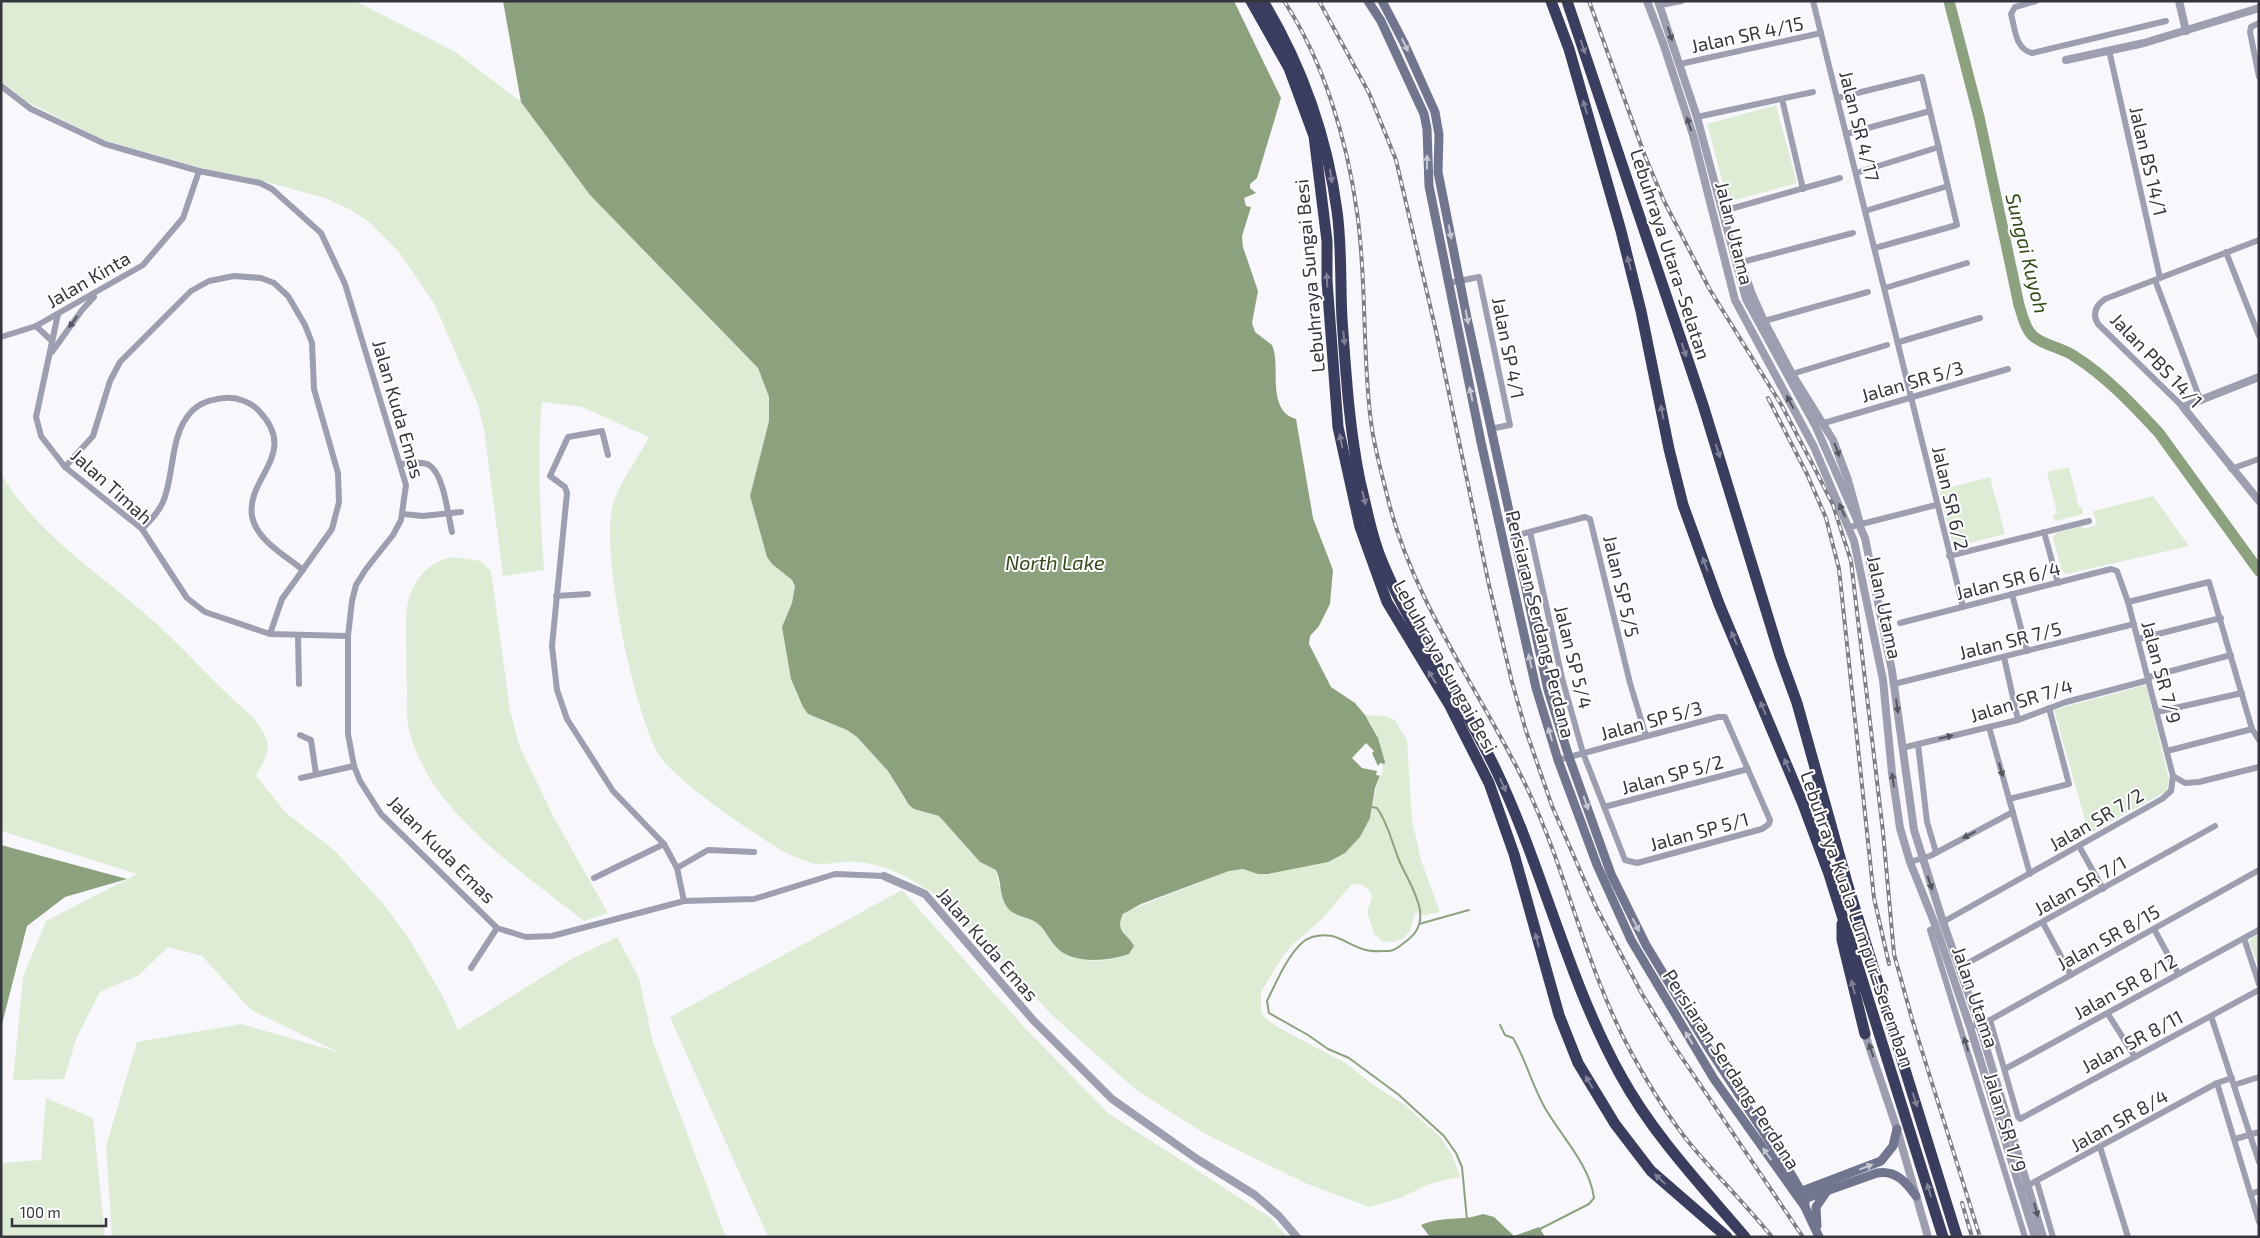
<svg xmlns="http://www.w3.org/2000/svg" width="2260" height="1238" font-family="'Exo 2',sans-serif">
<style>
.green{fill:#deecd6}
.water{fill:#8ca27f}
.pier{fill:#f8f8fc}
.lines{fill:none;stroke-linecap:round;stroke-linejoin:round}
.stream{stroke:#8ca27f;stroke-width:2}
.river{stroke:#8ca27f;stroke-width:11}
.minor{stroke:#9d9fb0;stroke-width:6}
.tertiary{stroke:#9d9fb0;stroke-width:8}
.secondary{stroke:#71758d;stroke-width:9}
.motorway{stroke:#3a3d5e;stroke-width:11}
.rail-casing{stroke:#7e7f85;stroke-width:4}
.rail{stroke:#fff;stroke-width:2;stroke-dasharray:5.5;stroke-linecap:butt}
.oneway{fill:#545660}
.oneway2{fill:#c6c8d1}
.oneway3{fill:#7f8196}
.labels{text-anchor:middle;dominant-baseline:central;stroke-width:4;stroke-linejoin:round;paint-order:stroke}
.street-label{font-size:19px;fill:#35363d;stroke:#fff}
.water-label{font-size:20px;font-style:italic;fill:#2f4c19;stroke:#fff}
</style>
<rect width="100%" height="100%" fill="#f8f8fc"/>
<g class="green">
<path d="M1 1H355L454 51 521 102 590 195 758 368 769 397V421L750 496 767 557 772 564 792 580 795 586 792 603 782 628 808 714 847 730 857 737 888 771 905 800 914 809 939 816 980 862 996 870 999 885 1039 924 1053 945 1065 954 1093 961 1108 960 1129 954 1133 949V942C1121 933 1113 922 1128 911L1229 871 1243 869 1258 874 1370 818C1374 792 1386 765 1378 739 1376 731 1369 722 1365 715L1386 716 1395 720 1407 740 1412 820 1421 860 1440 912 1426 915 1415 913 1410 931 1404 938 1393 942 1382 941 1374 934 1367 912 1372 898 1370 891 1363 885 1352 884 1322 919 1290 947 1277 965 1261 992V1011L1264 1017 1276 1026 1347 1064 1372 1084 1405 1105 1441 1138 1452 1155 1460 1177 1432 1183 1400 1198 1369 1207 1305 1183 1202 1132 1135 1089 1054 1017 943 901C918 882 890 865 858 862 844 860 830 865 816 864 809 863 799 858 791 855 766 844 672 778 659 755 634 714 598 544 614 501 622 479 638 458 649 437L582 407 542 402C537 458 540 514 544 570L503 576 484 430 478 405 435 305 399 252 369 222 349 209 325 198 263 181 215 172 101 139 26 101 1 81Z"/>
<path d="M1776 105 1797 183 1728 202 1707 124Z"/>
<path d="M2069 467 2079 507H2082L2083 514 2055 521 2053 515 2057 513 2047 472Z"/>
<path d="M1 474C36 532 93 569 142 611 181 644 214 684 252 716 273 744 272 747 256 776L286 813 334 850 385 906 410 940 443 997 458 1030 568 961 617 937 639 978 653 1042 726 1237H112L106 1146 137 1042 241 1024 338 1052 251 1010 202 956 168 947 139 975 100 992 76 1039 64 1079 13 1080 23 977 46 921 137 874 1 831Z"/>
<path d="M1990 477 2005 534 1958 546 1952 543 1939 490Z"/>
<path d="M2153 496 2189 546 2067 574 2062 571 2053 538 2056 533 2082 526 2083 529 2097 525 2093 511Z"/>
<path d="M454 557 480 561 491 571 510 710 519 745 553 816 608 913 584 921C522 872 424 808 408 725 406 715 407 702 407 691 406 669 406 646 406 623 405 592 422 561 454 557Z"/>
<path d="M2146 685 2169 779 2167 791 2089 834 2054 710Z"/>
<path d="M902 890 1024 1027 1108 1113 1271 1218 1287 1237H768L670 1017Z"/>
<path d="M2259 934V969L2249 940Z"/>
<path d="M46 1098 93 1118 105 1237H1V1163L41 1160Z"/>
</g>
<g class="water">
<path d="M503 1H1234L1281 98 1257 178 1250 184V188L1256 193 1244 198 1246 206 1251 207 1242 236 1243 247 1258 291 1252 323 1255 332 1272 345 1274 351C1279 373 1268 411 1296 419L1313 518 1333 570 1330 604 1319 626 1310 636 1309 644 1331 687 1355 703 1365 715 1378 738 1385 762 1375 788 1370 818 1360 837 1345 853 1328 862 1268 874H1258L1243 869 1229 871 1141 904 1123 914C1114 933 1128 933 1134 946L1129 954C1109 961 1072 965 1056 947 1048 939 1044 926 1034 921 1025 916 1013 916 1007 907 999 896 1002 882 996 870L980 862 939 816 914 809 909 805 888 771 857 737 847 730 808 714 803 707 791 679 782 627 792 603 795 586 792 580 772 564 767 557 750 496 769 421V397L758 368 590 195 521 102Z"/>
<path d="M1 845 127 879 65 897 27 926 1 1028Z"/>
<path d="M1483 1214 1494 1217 1514 1236 1539 1227 1545 1237H1430L1421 1225C1445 1215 1460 1222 1483 1214Z"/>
</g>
<path class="pier" d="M1366 743 1374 751 1372 753 1378 766 1380 763 1384 764 1381 776 1376 775 1377 771 1362 768 1352 758Z"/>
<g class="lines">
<g class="stream">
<path d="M1372 807 1377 808C1388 823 1392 843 1399 860 1409 885 1438 920 1405 942 1400 946 1395 951 1389 951 1382 951 1373 952 1366 950 1345 945 1337 930 1312 937 1292 943 1276 983 1267 1001L1269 1013 1308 1035 1328 1049 1349 1058 1399 1095 1444 1136 1456 1153 1462 1167 1467 1220"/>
<path d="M1419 924 1469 910"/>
<path d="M1500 1025 1505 1035 1513 1038C1526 1060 1532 1085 1545 1108 1561 1136 1590 1165 1594 1198L1589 1204 1538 1230"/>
</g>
<path class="river" d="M1949 1 1979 117 2019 305C2022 314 2025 329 2033 336 2044 346 2061 347 2074 356 2106 376 2133 405 2159 433L2259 571"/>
<g class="minor">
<path d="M1813 1 1963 607"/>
<path d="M2036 1 2015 7 2011 14C2015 28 2015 49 2032 53L2166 21"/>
<path d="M1660 5 1682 1"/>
<path d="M2259 23 2251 27 2250 32 2259 77"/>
<path d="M2109 50 2160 278"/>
<path d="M1680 64 1821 33"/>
<path d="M1 86 31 109 105 144 199 171 260 183 272 189 321 233 345 284 406 485 401 520 393 535 366 569 356 585 352 601 348 636V734L354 766 360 781 381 814 497 928 526 937 552 936 684 901 754 899 835 874 884 876"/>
<path d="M1837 98 1922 77 1957 225 1875 248"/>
<path d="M1782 99 1803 189"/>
<path d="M1697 117 1813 92"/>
<path d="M1846 134 1930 111"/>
<path d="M1856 173 1939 147"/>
<path d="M1723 211 1840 178"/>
<path d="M1865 211 1948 186"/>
<path d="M2226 252 2259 336"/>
<path d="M1742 262 1853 233"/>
<path d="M2155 280 2200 399"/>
<path d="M1449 283 1479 277 1510 425 1490 429"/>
<path d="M1885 288 1967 263"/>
<path d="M58 314 36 417 41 436 65 467 142 529 187 598 205 612 270 634 348 636"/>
<path d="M1764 321 1868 292"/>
<path d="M36 326 52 341"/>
<path d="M1 337 36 326 143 265 183 218 199 171"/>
<path d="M1899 342 1980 318"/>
<path d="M52 352 82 310 94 297"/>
<path d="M1792 374 1887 345"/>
<path d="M2183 407 2098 324C2092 314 2095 306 2105 299L2259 240"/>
<path d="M1824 423 2008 369"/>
<path d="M608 455 602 431 568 437 550 476 565 487 567 493 552 646 557 690 567 719 613 791 664 844 677 868 684 901"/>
<path d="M401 464C410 463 421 461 429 465 444 474 448 515 452 532"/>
<path d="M65 467 93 436 110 381 120 362 191 291 209 281 234 276 261 278 274 283 288 296 305 325 312 343 314 389 338 473 339 502 332 529 282 599 270 634"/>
<path d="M2231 469 2259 459"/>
<path d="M403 514 423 516 461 512"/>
<path d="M1850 527 1936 505"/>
<path d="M142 529C150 521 158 513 163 502 175 474 169 436 191 412 200 402 212 399 225 398 237 397 251 402 259 411 300 454 246 477 252 516 256 540 286 556 303 570"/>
<path d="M1530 532 1562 678 1583 753 1625 860 1637 863 1762 829 1769 824 1770 820 1725 717H1718L1558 760"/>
<path d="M2044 532 2058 583"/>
<path d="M1514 536 1585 517 1590 519 1630 683 1646 736"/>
<path d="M1949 556 2089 521"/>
<path d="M2012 594 2027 651"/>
<path d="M556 596 588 594"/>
<path d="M2128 602 2209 582 2252 729 2259 740"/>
<path d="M1900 623 2111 569 2117 571 2128 602 2173 776 2171 791 2162 799 1943 922"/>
<path d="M298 635 299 684"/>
<path d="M2138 639 2221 618"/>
<path d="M2004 657 2018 720"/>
<path d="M2149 677 2231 655"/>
<path d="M1894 684 2134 624"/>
<path d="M2157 712 2242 693"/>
<path d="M1989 727 2030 874"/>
<path d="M300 735 311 740 316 774"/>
<path d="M1918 744 1927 822 1936 852"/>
<path d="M1902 748 2018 720 2066 702 2149 680"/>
<path d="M2167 751 2252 729"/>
<path d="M2173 776 2185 783 2199 782 2259 767"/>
<path d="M301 778 354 766"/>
<path d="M2009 799 2069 784 2049 708"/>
<path d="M1604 807 1748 769"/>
<path d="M2079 846 2103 889"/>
<path d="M1910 862 1930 856 2013 812"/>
<path d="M677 868 708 850 754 852"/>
<path d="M594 878 664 844"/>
<path d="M2043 923 2071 975"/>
<path d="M1936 927 1930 930 2025 1237"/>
<path d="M2154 929 2178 973"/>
<path d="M2244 938 2259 984"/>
<path d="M471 968 497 928"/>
<path d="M1959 968 2215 826"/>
<path d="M2108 1014 2135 1057"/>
<path d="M2211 1016 2259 1162"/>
<path d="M1990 1020 2018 1117 2020 1119 2259 990"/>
<path d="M1970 1027 1990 1020 2259 870"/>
<path d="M2005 1069 2259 930"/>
<path d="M2217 1083 2259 1222"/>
<path d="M2234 1085 2259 1077"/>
<path d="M2235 1139 2259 1132"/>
<path d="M2100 1147 2128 1237"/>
<path d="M2037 1182 2053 1237"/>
<path d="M2025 1187 2217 1083 2232 1078"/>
<path d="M2251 1194 2259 1191"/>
</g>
<g class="tertiary">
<path d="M1647 1 1663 43 1693 135 1735 300 1814 447 1854 541 1883 680 1892 773 1900 828 1910 862 1936 927 1970 1027 2035 1237"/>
<path d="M1658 1 1697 117 1746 299 1815 425 1865 538 1892 671 1914 830 1943 922 1979 1024 2043 1237"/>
<path d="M2179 1 2186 31"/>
<path d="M2066 60 2144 43 2259 8"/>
<path d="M1737 252 1752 294 1764 321 1792 374 1833 440 1848 480 1859 520"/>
<path d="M2259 377 2183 407 2259 501"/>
<path d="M884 876 925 894 1033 1020 1112 1099 1197 1159 1255 1195 1279 1216 1297 1237"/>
<path d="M1865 1034 1897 1129 1928 1237"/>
</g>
<g class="secondary">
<path d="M1368 1 1381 21 1424 114 1427 129 1429 186 1481 442 1536 688 1558 760 1597 865 1631 940 1714 1079 1805 1207 1819 1237"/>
<path d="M1382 1 1404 43 1435 112 1439 135 1438 172 1467 318 1548 690 1569 757 1611 874 1646 945 1706 1044 1791 1174 1805 1198V1207"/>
<path d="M1797 1193 1881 1161 1893 1146 1897 1129"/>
<path d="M1801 1200 1877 1173C1896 1170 1906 1182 1916 1196"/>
<path d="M1817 1226 1816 1207 1827 1191"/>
</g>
<g class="motorway">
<path d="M1251 1 1289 68 1314 136 1327 241V281L1338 427 1360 527 1387 602 1450 706 1489 783 1514 854 1559 1015 1578 1063 1615 1124 1651 1171 1727 1237"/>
<path d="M1263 1C1302 66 1327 136 1337 211 1342 247 1340 283 1342 319 1346 374 1349 427 1360 481 1367 509 1372 539 1384 566 1414 637 1462 699 1495 768 1543 868 1567 979 1621 1076 1654 1136 1701 1185 1745 1237"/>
<path d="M1551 1 1569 49 1621 231 1641 311 1669 449 1683 505 1719 604 1803 804 1829 874 1943 1237"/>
<path d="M1567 1 1703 405 1780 656 1797 703 1848 886 1957 1237"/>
<path d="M1842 924V940L1865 1034"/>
</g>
<defs>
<g id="rail">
<path d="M1284 1C1324 62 1347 140 1357 212 1367 281 1362 353 1371 422 1374 446 1381 471 1387 495 1412 602 1481 691 1527 788 1568 874 1586 970 1632 1054 1649 1085 1668 1117 1691 1145 1717 1176 1746 1205 1772 1237"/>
<path d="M1319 1 1369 93 1396 160 1436 331 1489 585 1512 682 1526 731 1552 806 1596 907 1642 994 1674 1046 1803 1237"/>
<path d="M1589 1 1645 156 1664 201 1710 290 1782 406 1816 471 1833 505 1851 561 1883 832 1894 954 1912 1019 1980 1237"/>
<path d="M1768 398 1807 474 1826 518 1839 569 1874 898 1889 964"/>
<path d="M1962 1203 1972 1237"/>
</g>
</defs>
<use href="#rail" class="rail-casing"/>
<use href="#rail" class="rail"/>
</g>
<defs><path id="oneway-solid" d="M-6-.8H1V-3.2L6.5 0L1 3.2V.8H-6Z" transform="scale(1.25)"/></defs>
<g class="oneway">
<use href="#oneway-solid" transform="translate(1670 34) rotate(72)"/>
<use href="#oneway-solid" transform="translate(1689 124) rotate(-108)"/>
<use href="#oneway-solid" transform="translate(73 322) rotate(126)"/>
<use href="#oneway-solid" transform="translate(1790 402) rotate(-118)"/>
<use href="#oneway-solid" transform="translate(1837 450) rotate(69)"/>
<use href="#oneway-solid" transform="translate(1842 510) rotate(-114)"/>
<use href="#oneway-solid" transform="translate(1897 706) rotate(82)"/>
<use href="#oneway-solid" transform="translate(1946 737) rotate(-13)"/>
<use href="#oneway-solid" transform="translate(2001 770) rotate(75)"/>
<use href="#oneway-solid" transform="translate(1893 780) rotate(-98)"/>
<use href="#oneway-solid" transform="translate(1969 835) rotate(152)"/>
<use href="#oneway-solid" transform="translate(1930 883) rotate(71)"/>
<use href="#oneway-solid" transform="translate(1966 1044) rotate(-107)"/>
<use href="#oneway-solid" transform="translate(1871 1050) rotate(-109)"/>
<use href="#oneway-solid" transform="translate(2036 1210) rotate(75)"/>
</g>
<g class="oneway2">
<use href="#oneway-solid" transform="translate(1405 45) rotate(65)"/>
<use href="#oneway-solid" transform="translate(1427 162) rotate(-90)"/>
<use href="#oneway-solid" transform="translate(1450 232) rotate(79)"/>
<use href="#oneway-solid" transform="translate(1467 317) rotate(79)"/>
<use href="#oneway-solid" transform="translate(1471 394) rotate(-102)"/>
<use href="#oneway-solid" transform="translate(1530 661) rotate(-103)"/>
<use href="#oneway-solid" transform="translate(1550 734) rotate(-107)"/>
<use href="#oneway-solid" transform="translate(1586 803) rotate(70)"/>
<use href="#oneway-solid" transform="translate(1636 925) rotate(63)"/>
<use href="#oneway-solid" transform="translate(1689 1038) rotate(-121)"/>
<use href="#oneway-solid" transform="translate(1767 1154) rotate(-125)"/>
<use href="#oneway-solid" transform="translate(1866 1167) rotate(-21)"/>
</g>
<g class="oneway3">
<use href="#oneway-solid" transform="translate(1583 47) rotate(72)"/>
<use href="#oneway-solid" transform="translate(1585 107) rotate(-106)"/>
<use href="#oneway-solid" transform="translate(1331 176) rotate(82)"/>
<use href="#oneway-solid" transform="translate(1629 263) rotate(-104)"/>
<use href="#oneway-solid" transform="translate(1327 280) rotate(-93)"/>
<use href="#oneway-solid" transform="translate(1344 338) rotate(84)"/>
<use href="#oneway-solid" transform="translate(1684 350) rotate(71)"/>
<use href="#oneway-solid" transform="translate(1662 412) rotate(-101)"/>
<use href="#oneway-solid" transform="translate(1341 441) rotate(-101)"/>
<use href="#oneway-solid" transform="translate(1718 451) rotate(72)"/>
<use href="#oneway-solid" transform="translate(1364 498) rotate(77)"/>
<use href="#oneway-solid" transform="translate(1705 564) rotate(-110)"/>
<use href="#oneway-solid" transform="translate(1734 638) rotate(-113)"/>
<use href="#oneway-solid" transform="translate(1432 677) rotate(-122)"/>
<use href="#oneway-solid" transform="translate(1763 708) rotate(-113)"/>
<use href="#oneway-solid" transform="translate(1787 765) rotate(-113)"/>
<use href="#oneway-solid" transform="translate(1503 785) rotate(66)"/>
<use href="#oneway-solid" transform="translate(1537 940) rotate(-105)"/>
<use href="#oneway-solid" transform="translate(1853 987) rotate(-104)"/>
<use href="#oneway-solid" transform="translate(1589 1082) rotate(-120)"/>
<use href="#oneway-solid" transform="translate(1915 1100) rotate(73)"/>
<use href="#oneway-solid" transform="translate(1660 1179) rotate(-137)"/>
<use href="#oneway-solid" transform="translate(1929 1190) rotate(-107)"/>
</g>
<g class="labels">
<g class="street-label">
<text transform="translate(1747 34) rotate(-12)">Jalan SR 4/15</text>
<text transform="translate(1860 126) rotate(76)">Jalan SR 4/17</text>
<text transform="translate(2149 161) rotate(77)">Jalan BS 14/1</text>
<text transform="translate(1735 233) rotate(76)">Jalan Utama</text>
<text transform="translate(1671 254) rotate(72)">Lebuhraya Utara–Selatan</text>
<text transform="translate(1309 276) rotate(-95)">Lebuhraya Sungai Besi</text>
<text transform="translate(88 279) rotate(-30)">Jalan Kinta</text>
<text transform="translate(1509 348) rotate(79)">Jalan SP 4/1</text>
<text transform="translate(2157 360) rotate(46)">Jalan PBS 14/1</text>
<text transform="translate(1912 381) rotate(-16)">Jalan SR 5/3</text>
<text transform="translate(399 409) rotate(74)">Jalan Kuda Emas</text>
<text transform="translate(112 486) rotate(42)">Jalan Timah</text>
<text transform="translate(1951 498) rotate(77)">Jalan SR 6/2</text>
<text transform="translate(2008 580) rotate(-14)">Jalan SR 6/4</text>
<text transform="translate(1622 586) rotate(77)">Jalan SP 5/5</text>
<text transform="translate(1885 607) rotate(78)">Jalan Utama</text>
<text transform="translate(1541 624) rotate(76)">Persiaran Serdang Perdana</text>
<text transform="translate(2010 640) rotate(-14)">Jalan SR 7/5</text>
<text transform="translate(1574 657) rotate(76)">Jalan SP 5/4</text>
<text transform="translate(1446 666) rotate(61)">Lebuhraya Sungai Besi</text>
<text transform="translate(2162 672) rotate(75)">Jalan SR 7/9</text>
<text transform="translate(2021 700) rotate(-17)">Jalan SR 7/4</text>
<text transform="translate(1651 720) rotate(-15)">Jalan SP 5/3</text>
<text transform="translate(1672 774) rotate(-15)">Jalan SP 5/2</text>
<text transform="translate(2096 819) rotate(-30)">Jalan SR 7/2</text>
<text transform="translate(1699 831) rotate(-15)">Jalan SP 5/1</text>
<text transform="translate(442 849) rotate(45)">Jalan Kuda Emas</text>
<text transform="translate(2080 885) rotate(-29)">Jalan SR 7/1</text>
<text transform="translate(1858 919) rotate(71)">Lebuhraya Kuala Lumpur–Seremban</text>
<text transform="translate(2108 937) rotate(-29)">Jalan SR 8/15</text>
<text transform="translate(988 944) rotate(49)">Jalan Kuda Emas</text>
<text transform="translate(2125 986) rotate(-29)">Jalan SR 8/12</text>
<text transform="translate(1976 997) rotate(71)">Jalan Utama</text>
<text transform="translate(2132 1041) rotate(-28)">Jalan SR 8/11</text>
<text transform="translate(1732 1069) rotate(57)">Persiaran Serdang Perdana</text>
<text transform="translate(2119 1120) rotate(-29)">Jalan SR 8/4</text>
<text transform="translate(2006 1122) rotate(73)">Jalan SR 1/9</text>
</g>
<g class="water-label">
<text transform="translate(2028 253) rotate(76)">Sungai Kuyoh</text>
<text x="1055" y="562">North Lake</text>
</g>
</g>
<rect width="2260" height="1238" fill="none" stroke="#35363d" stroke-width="5"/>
<path d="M12 1218v8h94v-8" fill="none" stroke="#35363d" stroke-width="2.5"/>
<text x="20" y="1218" font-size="15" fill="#35363d" stroke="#ffffff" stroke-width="4" paint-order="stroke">100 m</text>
</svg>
